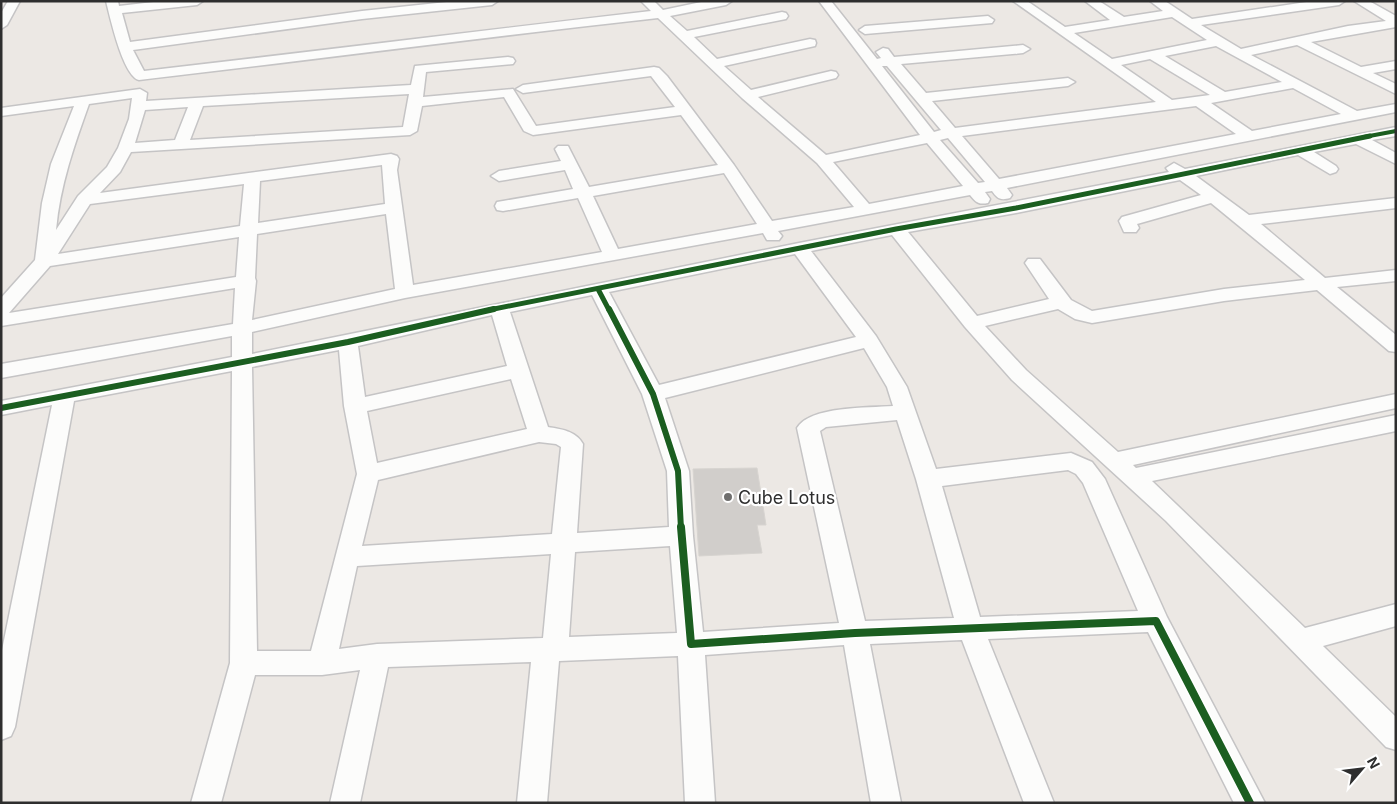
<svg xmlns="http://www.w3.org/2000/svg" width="1397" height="804" font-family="Inter,sans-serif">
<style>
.building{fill:#d1cecb;stroke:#d7d4d0}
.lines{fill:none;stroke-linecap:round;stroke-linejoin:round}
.minor-casing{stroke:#c5c4c5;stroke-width:3}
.minor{fill:#fcfcfb;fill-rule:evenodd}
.cycleway-far3-casing{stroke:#fff;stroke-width:5.5}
.cycleway-far2-casing{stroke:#fff;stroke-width:8}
.cycleway-far1-casing{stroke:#fff;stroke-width:9}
.cycleway-casing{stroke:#fff;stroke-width:11}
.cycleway-far3{stroke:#1b5e20;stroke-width:4}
.cycleway-far2{stroke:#1b5e20;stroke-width:5}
.cycleway-far1{stroke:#1b5e20;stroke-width:6}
.cycleway{stroke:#1b5e20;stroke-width:8}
.poi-dot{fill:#706f6e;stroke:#fff;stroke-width:2}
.labels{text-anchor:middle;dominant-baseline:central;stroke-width:4.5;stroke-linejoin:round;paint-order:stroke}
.poi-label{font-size:18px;fill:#2e2e2e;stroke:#fff;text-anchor:start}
</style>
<rect width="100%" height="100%" fill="#ece8e4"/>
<path class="building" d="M757 468 766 525H757L762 553 699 556 693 469Z"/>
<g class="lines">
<defs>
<g id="minor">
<path d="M8 1H20L7 25 1 29V13Z"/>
<path d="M106 1H118L119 6 162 1H203L197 5 122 13 130 42 362 11 456 1H498L492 5 362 19 133 50 144 71C313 52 482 30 651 11L641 1H654L663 10 706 1H732L726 5 670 16 687 31 782 12 786 13 788 16 786 19 694 37 717 59 810 39 815 40 816 43 815 46 724 66 751 90 831 71 836 72 838 75 836 78 758 97 826 155 920 135 819 1H831L877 59 881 58 876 52 883 48 888 49 894 57 1023 45 1030 49 1023 53 901 64 926 93 1068 78 1075 82 1068 86 932 101 955 128 1156 102 1013 1H1027L1065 27 1110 20 1085 1H1099L1124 17 1163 11 1150 1H1165L1192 19 1313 1H1345L1339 5 1201 25 1241 49 1348 26 1386 21 1354 1H1369L1396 16V27L1311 42 1361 67 1396 61V69L1373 73 1396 84V94L1297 45 1251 55 1357 111 1396 104V112L1007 188 1012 195 1010 198C1000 201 997 198 992 191L985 192 990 199 988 203C978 205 976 202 970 195L778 231 782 236 779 240H767L763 233 405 298 252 332V354L799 243 1169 172 1166 168 1174 163 1185 169 1396 127V136L1372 140 1396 153V164L1356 144 1314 152 1336 166 1338 169 1336 172 1330 174 1298 155 1196 176 1249 215 1396 198V208L1261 224 1325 278 1396 270V281L1337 287 1396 335V352L1389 351 1317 290 1224 301 1092 323 1075 319 1058 309 985 326 1026 370 1118 452 1396 394V408L1133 465 1136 468 1396 415V431L1152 481 1305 628 1396 604V626L1323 646 1396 717V750L1386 747 1166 521 1012 380 965 327 892 235 811 251 876 336 907 387 936 469 1071 453 1092 462 1105 479 1167 617 1265 803H1234L1148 632 988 639 1054 803H1024L962 640 870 644 901 803H871L844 645 705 655 715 803H685L678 656 559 661 547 803H517L531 662 388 667 360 803H330L360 670 322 675H255L221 803H191L230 663 232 371 74 401 15 727 11 736 1 740V655L52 405 1 415V401L232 357V336L1 378V364L233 324 235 288 1 326V298L35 260 42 203 51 164 74 106 1 116V108L140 89 147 93 146 101 411 85 415 66 508 57 513 58 515 61 513 64 426 72 423 97 513 89 536 126 675 107 651 76 523 93 516 89 523 85 654 67 659 68 667 76 734 165 772 221 854 207 817 163 742 98 658 18C485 37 312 60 139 80 123 76 110 17 106 1ZM1172 17 1207 40 1112 59 1074 33ZM1216 46 1282 82 1225 92 1165 56ZM1150 59 1210 95 1172 100 1121 65ZM882 66H887L941 130 934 132ZM1293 88 1341 114 1252 131 1211 103ZM409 94 403 127 190 140 203 106ZM504 97 524 131 533 135 681 115 718 165 589 187 568 146H558L555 149 561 161 499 171 491 176 499 181 565 170 573 189 503 201 497 202 495 206 497 210 503 211 578 198 602 252 413 285 397 170 399 159 397 156 391 154 100 193 120 172 131 152 410 135 417 131 422 106ZM132 98 129 119 118 148 107 167 78 196 56 230C60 185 74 146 89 104ZM1196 106 1236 134 999 179 962 136ZM188 107 175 140 135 143 145 110ZM948 138 985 182 978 183 940 140ZM927 143 963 186 869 204 833 162ZM382 165 385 204 258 223 260 181ZM724 173 757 224 618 249 593 196ZM1180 180 1201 195 1122 217 1119 221 1124 232H1136L1139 228 1137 224 1211 203 1305 280 1224 289 1092 311 1071 300 1040 259H1028L1025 263 1049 299 977 316 908 232 1016 213ZM244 184 240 226 58 254 90 204ZM386 214 395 289 252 320 256 281 255 278 257 234ZM239 237 236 277 9 313 50 266ZM795 254 856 337 659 385 609 292ZM592 295 642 394 667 471 669 527 577 533 583 444C576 431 561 429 548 427L510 312ZM492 315 507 366 365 397 358 346ZM864 348 887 387 893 406C868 408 810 406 797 428L839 623 703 632 693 536 689 471 665 398ZM339 350 344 406 357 474 311 651H257L252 367ZM511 379 527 429 377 463 367 411ZM897 420 916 479 954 618 865 621 820 431 826 427ZM539 442 556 444 561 447 552 534 362 546 378 480ZM1068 470 1076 474 1083 483 1138 611 980 617 942 486ZM670 546 677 633 569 637 575 552ZM551 554 543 638 377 644 339 649 357 566Z"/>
<path d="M988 16 994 20 992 23 865 34 859 30 865 26Z"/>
</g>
</defs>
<use href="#minor" class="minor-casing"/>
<use href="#minor" class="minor"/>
<defs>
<path id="cycleway-far3" d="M1364 137 1396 131"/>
<g id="cycleway-far2">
<path d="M598 289 609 310"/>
<path d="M489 310 896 229 1016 208 1370 136"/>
</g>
<g id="cycleway-far1">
<path d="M609 309 653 394 678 471 681 529"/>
<path d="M1 408 348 342 494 309"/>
</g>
<path id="cycleway" d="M681 527 691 644 855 633 1156 621 1250 803"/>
</defs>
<use href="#cycleway-far3" class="cycleway-far3-casing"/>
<use href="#cycleway-far2" class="cycleway-far2-casing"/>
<use href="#cycleway-far1" class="cycleway-far1-casing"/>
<use href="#cycleway" class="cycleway-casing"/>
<use href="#cycleway-far3" class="cycleway-far3"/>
<use href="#cycleway-far2" class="cycleway-far2"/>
<use href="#cycleway-far1" class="cycleway-far1"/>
<use href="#cycleway" class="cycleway"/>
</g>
<circle class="poi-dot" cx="728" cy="497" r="5"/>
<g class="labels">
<g class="poi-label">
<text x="738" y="497">Cube Lotus</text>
</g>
</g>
<rect width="1397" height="804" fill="none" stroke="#2e2e2e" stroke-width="5"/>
<g transform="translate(1362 769) rotate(62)" stroke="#ffffff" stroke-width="4" paint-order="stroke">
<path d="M0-4L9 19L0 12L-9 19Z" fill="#2e2e2e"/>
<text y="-8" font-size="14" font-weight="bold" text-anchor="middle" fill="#2e2e2e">N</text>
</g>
</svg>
